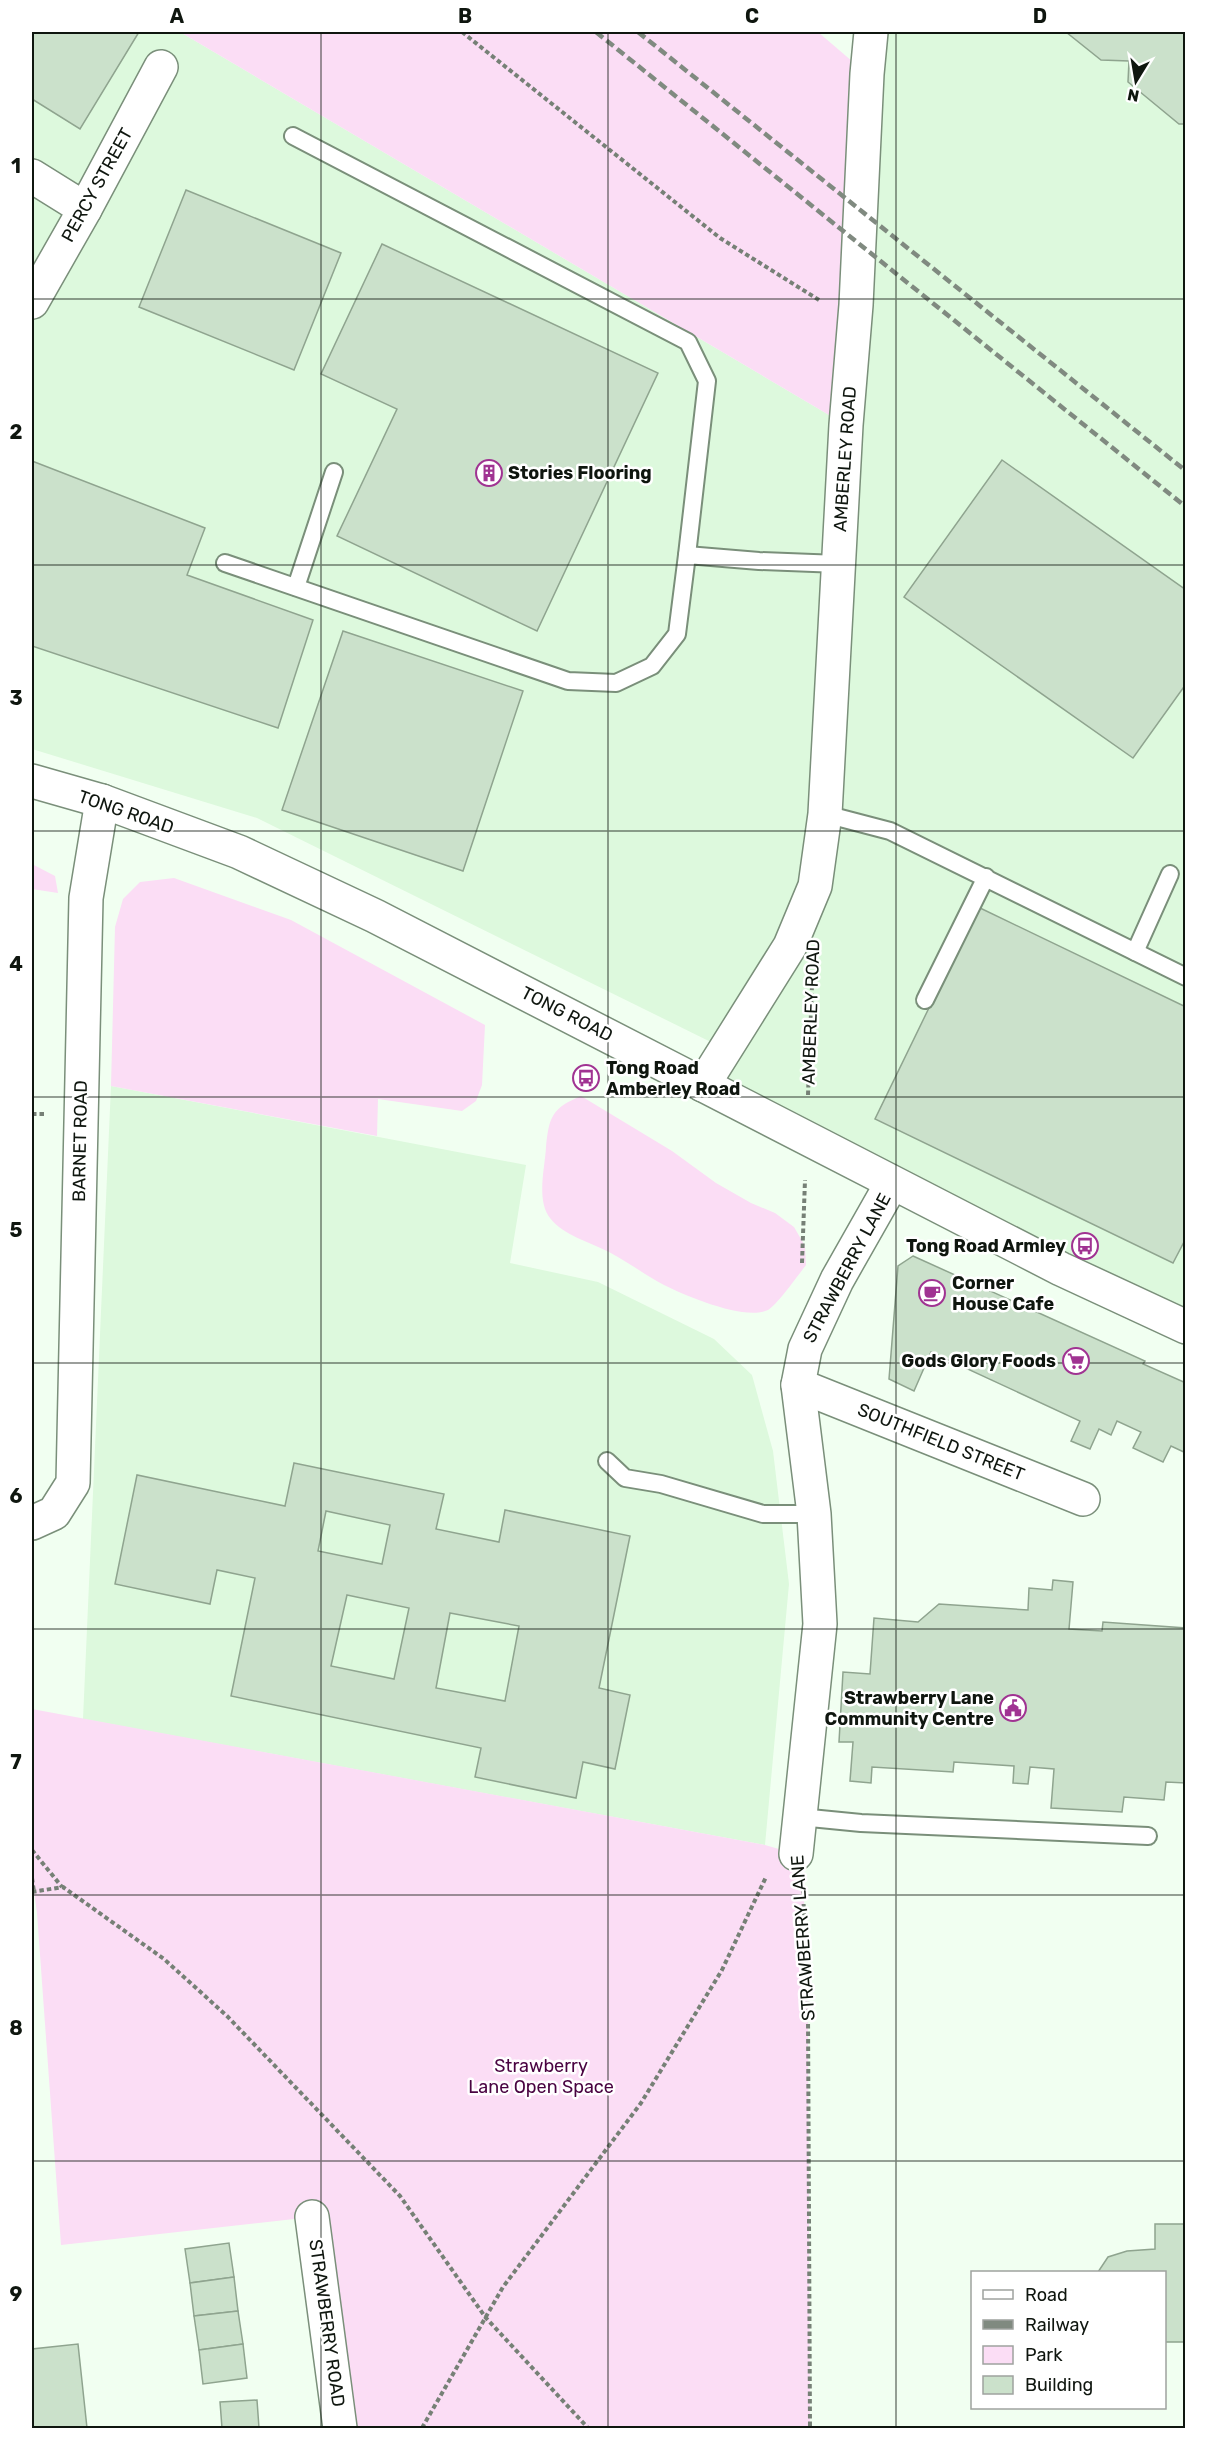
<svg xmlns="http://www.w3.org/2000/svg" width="1217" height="2460" font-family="Rubik,sans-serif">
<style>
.built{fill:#ddf9dd}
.green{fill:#fbddf5}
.building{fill:#cbe1cb;stroke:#8fa48f;stroke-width:1.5;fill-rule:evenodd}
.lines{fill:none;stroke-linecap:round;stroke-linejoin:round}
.lane-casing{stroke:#7a8f7a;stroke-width:20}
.street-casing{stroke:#7a8f7a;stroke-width:36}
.secondary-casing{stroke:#7a8f7a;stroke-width:36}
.path{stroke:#768076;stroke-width:4;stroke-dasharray:4.5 3;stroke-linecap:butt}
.lane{stroke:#fff;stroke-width:16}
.street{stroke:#fff;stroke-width:33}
.secondary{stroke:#fff;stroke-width:33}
.rail{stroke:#808a80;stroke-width:4.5;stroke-dasharray:9 4.5;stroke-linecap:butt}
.grid{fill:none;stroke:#0f160f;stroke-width:1.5;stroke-opacity:0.55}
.labels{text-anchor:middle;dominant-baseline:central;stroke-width:5;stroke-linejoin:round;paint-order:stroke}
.street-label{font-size:18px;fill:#0f160f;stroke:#fff}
.poi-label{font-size:18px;font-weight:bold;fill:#0f160f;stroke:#fff;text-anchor:start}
.park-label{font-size:18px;fill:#490341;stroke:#fff}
.neatline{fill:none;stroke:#0f160f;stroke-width:2}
.grid-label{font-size:20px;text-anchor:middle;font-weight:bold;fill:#0f160f}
</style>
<rect width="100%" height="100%" fill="#f1fff1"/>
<g class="built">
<path d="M32 32H180L846 425 871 32H1185V1327L703 1085 725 1049 257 818 32 749Z"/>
<path d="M111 1086 526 1165 510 1263 598 1282 714 1339 752 1375 773 1451 789 1584 765 1845 83 1719Z"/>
</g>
<g class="green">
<path d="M180 32H818L867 74 846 425Z"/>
<path d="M32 864 55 876 58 893 32 889Z"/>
<path d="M174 878 291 920 485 1025 482 1085 476 1101 462 1111 378 1099 377 1136 111 1086 115 927 123 899 140 882Z"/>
<path d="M581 1096 672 1151 716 1183 751 1203 775 1213 794 1227 805 1246 806 1265C799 1274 777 1305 768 1310 745 1321 686 1296 664 1285 645 1275 628 1262 609 1252 590 1242 564 1236 550 1218 536 1200 545 1168 546 1147 549 1117 552 1108 581 1096Z"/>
<path d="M32 1709 765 1845 796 1854 803 1873 808 2013 810 2428H340L312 2217 61 2245 37 1913 32 1878Z"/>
</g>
<g class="building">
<path d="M32 32H139L80 129 32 99Z"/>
<path d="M1066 32H1186V124H1179L1128 82 1129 61 1101 60Z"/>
<path d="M186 190 341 253 294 370 139 307Z"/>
<path d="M382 244 658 373 537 631 337 536 397 409 321 374Z"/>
<path d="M1002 460 1186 590V684L1133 758 904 597Z"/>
<path d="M32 461 205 528 187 575 313 620 278 728 32 646Z"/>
<path d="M343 631 523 691 463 871 282 810Z"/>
<path d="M978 907 1186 1007V1238L1173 1263 875 1119Z"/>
<path d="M913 1256 1145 1361 1143 1364 1186 1383V1453L1171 1446 1163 1462 1133 1448 1141 1432 1117 1421 1111 1435 1099 1429 1090 1449 1071 1441 1080 1421 931 1352 914 1391 889 1379 898 1266Z"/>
<path d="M294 1463 444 1494 436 1529 499 1542 505 1510 630 1536 599 1688 630 1695 615 1769 583 1762 576 1798 475 1777 481 1748 231 1696 255 1578 217 1570 210 1604 115 1584 137 1475 285 1506ZM326 1511 390 1525 382 1564 318 1551ZM347 1595 409 1608 394 1679 331 1666ZM450 1613 519 1626 505 1701 436 1688Z"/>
<path d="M1053 1580 1073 1582 1069 1629 1102 1631 1103 1622 1186 1628V1783L1166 1782 1164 1800 1124 1797 1122 1812 1051 1808 1054 1769 1030 1767 1028 1784 1013 1783 1014 1766 954 1762 953 1772 872 1767 871 1783 850 1781 853 1742H839L843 1672 870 1674 874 1618 918 1622 939 1604 1028 1610 1029 1588 1052 1590Z"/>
<path d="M1155 2224H1186V2342H1164V2272H1098L1108 2257 1127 2251 1155 2249Z"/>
<path d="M229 2243 234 2277 190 2283 185 2249Z"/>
<path d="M234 2277 238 2311 194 2316 190 2283Z"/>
<path d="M238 2311 243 2344 199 2350 194 2316Z"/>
<path d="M78 2344 87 2428H32V2349Z"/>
<path d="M243 2344 247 2378 203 2384 199 2350Z"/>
<path d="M257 2400 259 2428H222L220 2402Z"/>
</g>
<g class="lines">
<defs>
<g id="lane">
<path d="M293 136 688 342 707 381 687 555"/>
<path d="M225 563 568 681 616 683 652 666 677 634 687 555 759 561 839 564"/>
<path d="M296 587 334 472"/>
<path d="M825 814 890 831 1186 977"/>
<path d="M1135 952 1170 874"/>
<path d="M925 1000 986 877"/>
<path d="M607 1461 625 1478 661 1484 763 1514H814"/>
<path d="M800 1817 861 1823 1148 1836"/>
</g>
<g id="street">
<path d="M32 176 85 209"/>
<path d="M32 302 85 209 161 67"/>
<path d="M703 1085 790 946 815 886 825 814 846 425 856 305 867 74 871 32"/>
<path d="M798 1385 1083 1499"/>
<path d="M32 1523 54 1513 73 1483 86 898 102 801"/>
<path d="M796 1854 820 1624 814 1514 798 1385 805 1349 837 1280 892 1183"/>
<path d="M312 2217 340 2428"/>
</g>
<path id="secondary" d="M32 781 102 801 239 852 375 916 1061 1269 1186 1327"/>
</defs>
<use href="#lane" class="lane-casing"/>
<use href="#street" class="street-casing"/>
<use href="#secondary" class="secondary-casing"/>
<g class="path">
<path d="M462 32 720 238 819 300"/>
<path d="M808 1095 812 985"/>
<path d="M32 1114H44"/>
<path d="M802 1263 805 1180"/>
<path d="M32 1590V1559"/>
<path d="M32 1850 62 1887"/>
<path d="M32 1878 34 1892"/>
<path d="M803 1889 808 2013 810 2428"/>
<path d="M32 1892 63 1887 164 1959 227 2016 400 2196 486 2318 588 2428"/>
<path d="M422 2428 503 2287 641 2103 722 1970 766 1877"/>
</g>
<use href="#lane" class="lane"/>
<use href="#street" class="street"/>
<use href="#secondary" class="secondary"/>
<g class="rail">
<path d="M596 32 1186 507"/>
<path d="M638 32 1186 471"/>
</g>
</g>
<path class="grid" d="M321 32V2428M608 32V2428M896 32V2428M32 299H1186M32 565H1186M32 831H1186M32 1097H1186M32 1363H1186M32 1629H1186M32 1895H1186M32 2161H1186"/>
<defs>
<symbol id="building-ring" viewBox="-11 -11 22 22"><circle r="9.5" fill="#fff" stroke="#a03392" stroke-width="1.5"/><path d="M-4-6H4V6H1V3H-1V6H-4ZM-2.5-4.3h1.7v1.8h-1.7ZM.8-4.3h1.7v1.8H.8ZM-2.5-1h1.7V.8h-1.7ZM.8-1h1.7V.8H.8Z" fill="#a03392"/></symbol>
<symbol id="bus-ring" viewBox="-11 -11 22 22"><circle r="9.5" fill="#fff" stroke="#a03392" stroke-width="1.5"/><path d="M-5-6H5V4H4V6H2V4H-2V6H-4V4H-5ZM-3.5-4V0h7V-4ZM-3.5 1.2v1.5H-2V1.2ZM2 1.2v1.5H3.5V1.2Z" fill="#a03392"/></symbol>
<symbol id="cafe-ring" viewBox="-11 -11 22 22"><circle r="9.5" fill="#fff" stroke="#a03392" stroke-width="1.5"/><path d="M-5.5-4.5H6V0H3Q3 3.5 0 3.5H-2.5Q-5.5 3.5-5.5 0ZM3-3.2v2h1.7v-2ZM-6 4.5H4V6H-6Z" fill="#a03392"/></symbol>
<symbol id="supermarket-ring" viewBox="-11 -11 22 22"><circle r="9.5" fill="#fff" stroke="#a03392" stroke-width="1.5"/><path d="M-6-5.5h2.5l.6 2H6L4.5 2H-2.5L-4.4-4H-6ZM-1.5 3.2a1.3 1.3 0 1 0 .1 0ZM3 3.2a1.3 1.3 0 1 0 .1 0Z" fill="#a03392"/></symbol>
<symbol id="civic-ring" viewBox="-11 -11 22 22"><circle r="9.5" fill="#fff" stroke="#a03392" stroke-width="1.5"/><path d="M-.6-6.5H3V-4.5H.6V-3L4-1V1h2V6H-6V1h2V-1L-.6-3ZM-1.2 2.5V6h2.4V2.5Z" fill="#a03392"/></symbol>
</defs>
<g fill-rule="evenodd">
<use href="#building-ring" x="474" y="458" width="30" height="30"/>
<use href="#bus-ring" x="571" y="1063" width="30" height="30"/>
<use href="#bus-ring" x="1070" y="1231" width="30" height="30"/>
<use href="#cafe-ring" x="917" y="1278" width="30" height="30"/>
<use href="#supermarket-ring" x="1061" y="1346" width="30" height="30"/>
<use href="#civic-ring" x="998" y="1693" width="30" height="30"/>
</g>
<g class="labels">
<g class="street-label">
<text transform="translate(97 185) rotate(-61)">PERCY STREET</text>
<text transform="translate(845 459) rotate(-86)">AMBERLEY ROAD</text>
<text transform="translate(126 812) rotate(19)">TONG ROAD</text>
<text transform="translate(811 1012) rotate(-88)">AMBERLEY ROAD</text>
<text transform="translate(567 1014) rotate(27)">TONG ROAD</text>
<text transform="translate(80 1141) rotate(-89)">BARNET ROAD</text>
<text transform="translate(847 1268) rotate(-62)">STRAWBERRY LANE</text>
<text transform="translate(941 1442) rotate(22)">SOUTHFIELD STREET</text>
<text transform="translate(803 1938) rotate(-94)">STRAWBERRY LANE</text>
<text transform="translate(327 2323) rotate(82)">STRAWBERRY ROAD</text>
</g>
<g class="poi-label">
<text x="508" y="473">Stories Flooring</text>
<text x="606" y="1068">Tong Road<tspan x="606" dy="21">Amberley Road</tspan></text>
<text x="1066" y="1246" text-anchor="end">Tong Road Armley</text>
<text x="952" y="1283">Corner<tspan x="952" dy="21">House Cafe</tspan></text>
<text x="1056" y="1361" text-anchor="end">Gods Glory Foods</text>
<text x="994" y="1698" text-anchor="end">Strawberry Lane<tspan x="994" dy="21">Community Centre</tspan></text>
</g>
<g class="park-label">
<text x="541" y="2066">Strawberry<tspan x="541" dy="21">Lane Open Space</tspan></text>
</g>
</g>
<rect width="1217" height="2460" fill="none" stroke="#ffffff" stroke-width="66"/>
<rect x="971" y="2271" width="195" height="138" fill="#ffffff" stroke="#9fa29f" stroke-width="1.5"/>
<rect x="983" y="2290" width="30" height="9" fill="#ffffff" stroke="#9fa29f" stroke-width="1.5"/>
<text x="1025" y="2301" font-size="18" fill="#0f160f">Road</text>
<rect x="983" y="2320" width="30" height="9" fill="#808a80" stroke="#9fa29f" stroke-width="1.5"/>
<text x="1025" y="2331" font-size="18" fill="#0f160f">Railway</text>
<rect x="983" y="2346" width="30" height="18" fill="#fbddf5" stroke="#9fa29f" stroke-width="1.5"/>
<text x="1025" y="2361" font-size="18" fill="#0f160f">Park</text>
<rect x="983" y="2376" width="30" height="18" fill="#cbe1cb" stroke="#9fa29f" stroke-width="1.5"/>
<text x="1025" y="2391" font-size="18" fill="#0f160f">Building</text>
<g transform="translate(1136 81) rotate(191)" stroke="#ffffff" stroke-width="4.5" paint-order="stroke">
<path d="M0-4.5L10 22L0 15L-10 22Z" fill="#0f160f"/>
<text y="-9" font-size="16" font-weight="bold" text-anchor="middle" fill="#0f160f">N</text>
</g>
<rect x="33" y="33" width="1151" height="2394" class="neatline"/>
<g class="grid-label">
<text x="177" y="23">A</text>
<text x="465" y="23">B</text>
<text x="752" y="23">C</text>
<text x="1040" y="23">D</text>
<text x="16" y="173">1</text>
<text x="16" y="439">2</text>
<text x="16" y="705">3</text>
<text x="16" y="971">4</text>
<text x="16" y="1237">5</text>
<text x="16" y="1503">6</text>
<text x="16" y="1769">7</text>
<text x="16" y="2035">8</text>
<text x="16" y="2301">9</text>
</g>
</svg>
